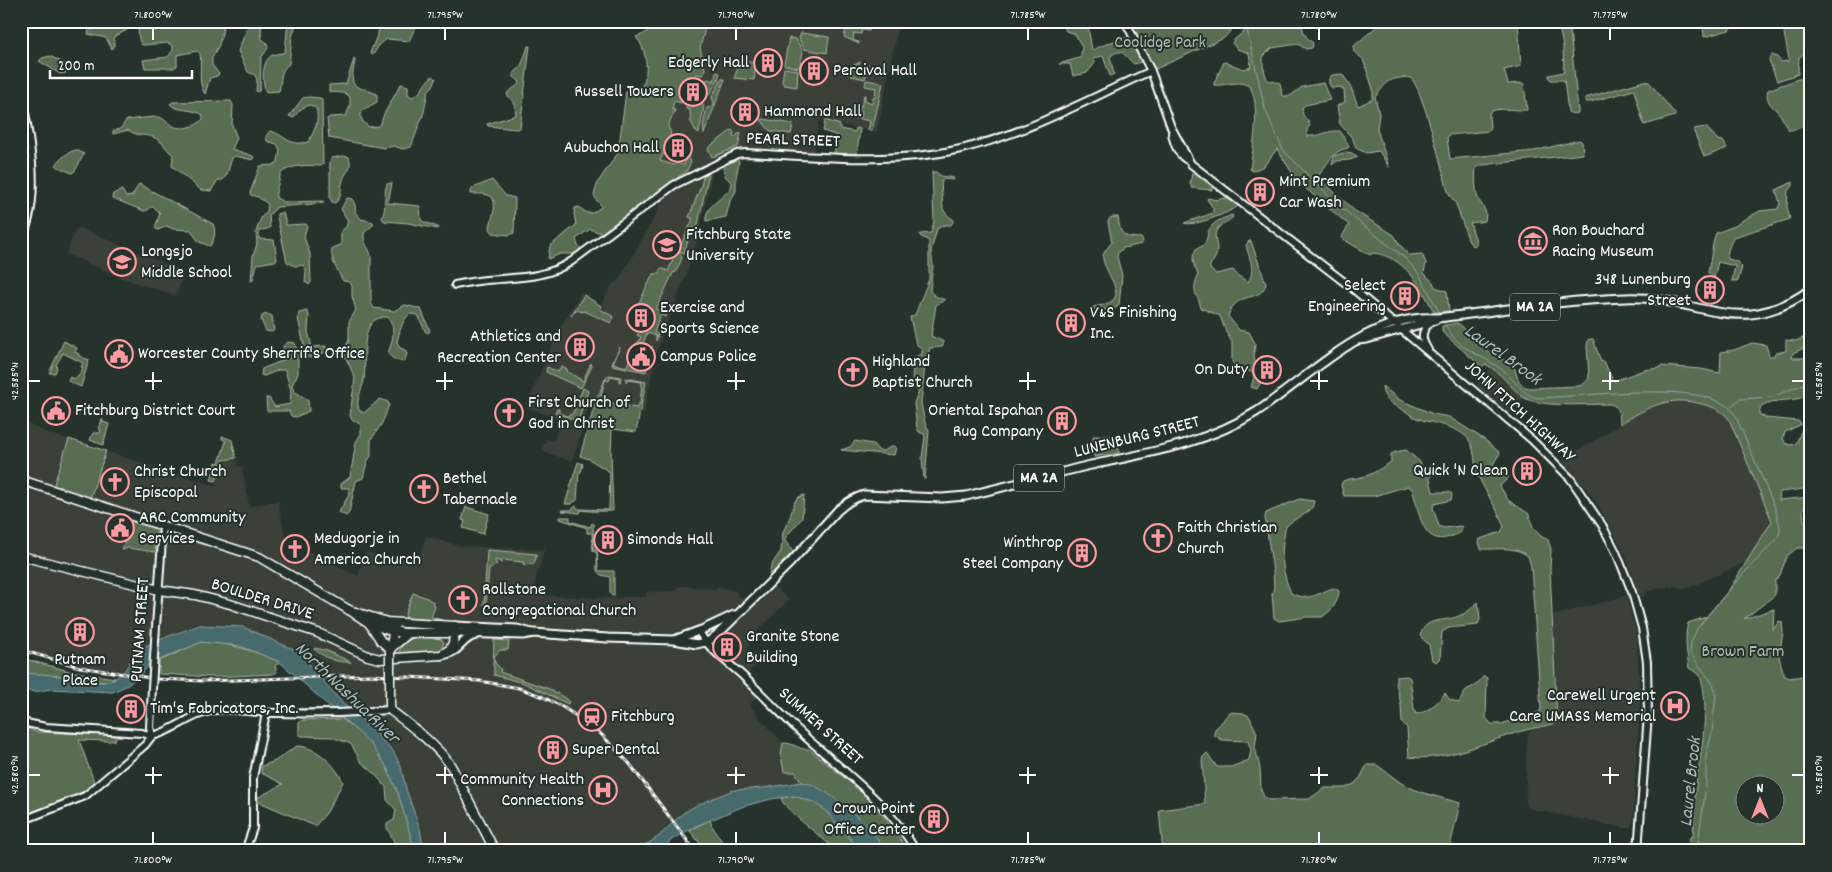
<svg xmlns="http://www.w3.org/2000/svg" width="1832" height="872" font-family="Dekko,sans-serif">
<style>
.built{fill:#3a4138}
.green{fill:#596d51;stroke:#acb6a8;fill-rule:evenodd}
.water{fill:#476a6c;stroke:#91a6a7}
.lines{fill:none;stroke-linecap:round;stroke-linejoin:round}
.stream{stroke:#91a6a7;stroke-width:1}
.secondary-casing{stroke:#fff;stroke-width:10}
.primary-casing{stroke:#fff;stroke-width:11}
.highway-casing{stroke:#fff;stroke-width:11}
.secondary{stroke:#26332d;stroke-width:6}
.primary{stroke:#26332d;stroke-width:7}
.highway{stroke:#26332d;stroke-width:8}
.rail-casing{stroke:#fff;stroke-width:3}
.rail{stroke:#26332d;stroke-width:1;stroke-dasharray:4;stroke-linecap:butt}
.secondary-bridge-casing{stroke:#fff;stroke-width:10;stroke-linecap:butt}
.highway-bridge-casing{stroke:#fff;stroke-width:11;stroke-linecap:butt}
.secondary-bridge{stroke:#26332d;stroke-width:6}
.highway-bridge{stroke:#26332d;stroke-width:8}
.ticks{fill:none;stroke:#fff;stroke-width:2}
.labels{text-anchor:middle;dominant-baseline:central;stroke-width:4;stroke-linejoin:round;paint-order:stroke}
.shield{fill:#26332d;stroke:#bec2c0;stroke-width:1}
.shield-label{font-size:16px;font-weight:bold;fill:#fff}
.park-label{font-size:18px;fill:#b4bdb1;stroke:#26332d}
.poi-label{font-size:18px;fill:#fff;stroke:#26332d;text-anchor:start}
.street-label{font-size:18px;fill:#fff;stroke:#26332d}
.water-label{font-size:19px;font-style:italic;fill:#acbcbd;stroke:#26332d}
.neatline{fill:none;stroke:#fff;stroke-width:2}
.ticks-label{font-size:12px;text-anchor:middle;fill:#fff}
</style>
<rect width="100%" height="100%" fill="#26332d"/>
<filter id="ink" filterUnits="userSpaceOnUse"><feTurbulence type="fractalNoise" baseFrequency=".02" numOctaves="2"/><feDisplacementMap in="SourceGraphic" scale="10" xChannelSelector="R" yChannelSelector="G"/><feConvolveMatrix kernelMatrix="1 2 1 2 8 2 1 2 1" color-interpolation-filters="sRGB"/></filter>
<g filter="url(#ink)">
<g class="built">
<path d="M686 21H899L877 132 819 121 813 158 745 153 711 166 712 176 693 257 657 350 644 413 590 403 572 461 542 451 546 439 554 441 561 420 526 407 557 333 581 293 601 305 612 284 619 280 658 211 662 193 646 150Z"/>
<path d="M80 228 184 272 176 296 122 278 66 254 76 229Z"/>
<path d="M1491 367 1503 376 1524 398 1511 414 1476 385Z"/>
<path d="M1670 400 1692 401 1716 408 1725 414 1729 419 1772 521 1747 562 1688 588 1683 589 1674 586 1672 589 1670 586 1646 592V595L1640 597 1624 552 1603 514 1589 492 1562 460 1644 410Z"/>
<path d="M21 421 51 434 215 486 223 460 236 458 238 467 242 466 249 506 278 501 284 532 288 541 358 576 365 552 376 555 398 557 417 563 426 536 459 546 544 550 535 582 534 595 619 599 624 597H646V592L677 591 678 586H683L717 589 718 587 737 591V596L746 598 766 579 789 600 749 639 750 643 746 648 760 662 741 680 757 696 750 705 759 717 783 743 782 746 802 782 763 788 733 790 697 805 683 813 658 837 649 843 626 851H424L420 829 407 792 401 767 393 751 366 723 343 704 302 656 295 650 243 627 200 625 149 644 137 652 123 672 67 662 21 648Z"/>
<path d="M1626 596 1637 635 1640 701 1633 822 1630 828H1625L1526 808V754L1528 733 1536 728 1557 723 1552 616Z"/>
</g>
<g class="green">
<path d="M105 21H127V30L114 37V47L112 49 106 38 88 34 89 30 105 26Z"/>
<path d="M156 21H241L228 22 224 25 219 45 212 58V65L219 74 217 76 210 78 205 94C197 83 202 65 200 53L197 51 177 55V66L173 68H145L143 60 168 57 173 50V46L168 43 142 45C138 41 137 30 140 25Z"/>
<path d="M250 21H262L261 33 262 39 267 43 268 48 261 58 260 89 258 92 256 91 257 80 255 75 248 72 238 51Z"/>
<path d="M288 21H297L292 37 289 64C279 70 282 81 279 91L266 92C262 82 261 60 273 55 277 53 281 54 285 52Z"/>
<path d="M367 21H418L409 41 387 39 379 45 373 55 370 53 380 28 367 25Z"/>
<path d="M647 21H707L700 48 705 69 703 75 696 74 692 89 685 87 681 103 674 101 672 109 675 110 668 126 671 133 668 140 670 141 667 149 666 148 660 161 674 165 677 163 684 165 688 155 691 162 686 172 678 177 679 179 601 233 590 229 576 239 578 246 582 249 576 254H560L548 259 550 246 576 225 574 213 575 208 579 207 587 213H593L602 206 597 201 594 195 598 182 618 153 626 92 627 90 642 86C650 72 646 48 636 37L642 35 648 31Z"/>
<path d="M848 21H851V24L865 28 867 21H872L869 31 862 30 861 34 854 33 853 39 855 41 859 42V44L844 37Z"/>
<path d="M1062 21H1087L1092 50 1121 38H1130L1141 62 1134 64C1126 58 1122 45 1110 57L1114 74 1110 76 1103 56 1094 58 1095 63 1087 73 1073 76 1070 64H1059L1079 58 1081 55 1082 47 1075 34 1066 31Z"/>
<path d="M1125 21H1242L1236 25 1224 38 1151 71Z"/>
<path d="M1257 21H1302C1302 31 1305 37 1313 43L1312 48 1306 49 1298 44 1272 48 1263 57V66L1267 80 1280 83 1282 96H1290L1302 87 1323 83 1330 100 1305 105 1302 108C1302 119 1308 118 1310 126L1307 129V136C1318 137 1329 130 1340 131L1349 146 1348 148C1331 151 1329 163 1319 175L1320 179 1355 211 1394 235 1400 245 1410 255 1422 254 1426 263 1424 273 1433 282 1435 287 1447 291 1449 311 1434 312C1421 286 1404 256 1373 253L1370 255 1341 238 1349 225 1298 182 1277 149 1264 166 1253 171 1250 169C1252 154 1264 90 1245 84 1235 81 1224 86 1214 85V83L1224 62 1244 69 1251 67 1249 53 1237 49 1232 43 1235 39Z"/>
<path d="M1374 21H1518L1521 66 1504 70 1508 84 1520 83 1524 84 1527 110C1516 111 1503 107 1491 111L1489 114 1490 129 1489 131 1449 135 1447 138 1450 159 1534 151 1580 140 1582 142 1583 154 1482 165 1476 168C1475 176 1475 190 1478 198 1482 208 1488 208 1485 221L1470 223 1477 244 1473 246 1469 242 1456 204 1448 192C1444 176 1421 82 1410 78 1405 76 1392 79 1387 82 1385 84 1378 94 1375 97L1379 114 1377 129 1389 167 1379 151 1366 153 1356 148 1353 139 1340 124 1337 106 1345 102 1344 90 1340 87 1332 88 1329 84V78L1332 75 1342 74 1350 85 1358 106 1373 99V89L1363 59 1353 51 1354 46 1376 27Z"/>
<path d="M1558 21H1569L1578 110V113C1574 114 1571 114 1568 112L1564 80H1551L1549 78V75L1564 72 1563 47Z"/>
<path d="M1707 21H1732V27L1729 30 1704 37 1703 25Z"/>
<path d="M1803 21H1811C1811 35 1814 51 1799 57L1798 74 1777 81 1769 60 1770 57 1772 55 1777 57 1781 62 1788 61 1789 59 1784 33 1787 26H1800Z"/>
<path d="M801 33 829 37 827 53 804 49 799 39Z"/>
<path d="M789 38 796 39 803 52 799 68 784 65Z"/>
<path d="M528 46H530L520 128 516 129 488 126 487 124 516 115 515 104 507 95 508 92 517 86 520 82 512 75C523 67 524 58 528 46Z"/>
<path d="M743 55 750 62 756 63 754 80 734 78Z"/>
<path d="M50 56 65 64 66 73 60 74 39 61 42 58Z"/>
<path d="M354 59 355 61C349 91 353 84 377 94V102L363 110 360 116 364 123 369 127 378 126 381 123 384 114 401 84 408 86V94L412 97C423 94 423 82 433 76L436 79 433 86 428 91 424 112 411 147 403 149 394 146 384 148 329 138 327 119 330 117 346 116 350 106V97L345 93 329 92V85L346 84Z"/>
<path d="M860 62 859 66 862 67V70H867L868 64H869L865 79 851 76 853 66Z"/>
<path d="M784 68 798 70 797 87 784 85 782 82Z"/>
<path d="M716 72 720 73 718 80 709 95 702 94 707 79 714 81Z"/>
<path d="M1807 78 1810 79 1811 83V126C1804 125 1796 130 1789 130 1785 126 1784 121 1781 116 1775 107 1764 103 1768 90L1798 79Z"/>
<path d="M722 79H725L704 134C702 126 705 116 707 108L711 107 714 104 712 96Z"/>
<path d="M866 80 883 83 872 131 868 130 870 121 855 118 861 117 862 112 857 109V107H861L864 95H865V100L872 103 873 97H875L876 88 865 86Z"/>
<path d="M1644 81 1649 82 1675 114V116L1644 125 1634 90 1590 102H1586L1584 100 1585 98Z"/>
<path d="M309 97 320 98 322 100 323 164 321 166C308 165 291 164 280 174 280 182 275 189 276 198L284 202 323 201 324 203 277 207 269 215 270 228 259 231V239L274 240 277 259 275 261 257 264 253 280 251 281 253 256 257 244 256 232 261 218 267 211 268 204 258 197 251 195 250 193 260 166 273 165 278 162 280 150 277 144 267 141 266 136 270 131C285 134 287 147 308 142 314 132 320 121 316 108L310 105 302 108 293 118 289 116 303 98Z"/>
<path d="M693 99 700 101 704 107 699 133 696 132 691 122 690 110 686 109V107L691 108Z"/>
<path d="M231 101 233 105 232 125 237 138 232 149 253 156 254 159 253 160 235 156 232 158 227 174 223 180H218L211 191 201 190 172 166 173 155C167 150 162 141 155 138 145 133 140 138 128 130L113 134V131C125 128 120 127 127 120 137 119 148 117 158 117 164 118 166 122 171 125 181 131 196 127 203 119V115C193 108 177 112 170 104L173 102Z"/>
<path d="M21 115 28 157 27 185H26L21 182Z"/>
<path d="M763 119 793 124 791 134 770 131 761 120Z"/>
<path d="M825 120 840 125V129L855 132 856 128 860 129 857 153 834 154 838 136 823 131Z"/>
<path d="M1706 127 1718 140 1723 141 1727 148 1707 156H1704L1694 132V129Z"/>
<path d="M732 130 734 133 733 137H735L740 132 741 133 738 147 712 157 708 148Z"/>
<path d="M76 150 84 154 75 171 72 173 56 166C58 160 69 151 76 150Z"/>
<path d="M1346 152 1352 153 1358 157 1350 160 1337 161 1332 165 1334 156Z"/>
<path d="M343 156 349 157C353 170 346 170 343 180 340 188 343 197 335 203L332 202 330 198V161L332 158Z"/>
<path d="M738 159 739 162 736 177V191L730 201 726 217 706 221C704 204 726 199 732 185L731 182 725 176 724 165Z"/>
<path d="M709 172 697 229 692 228 684 253 679 251 682 258 676 272 673 273 656 309 666 314 665 317 661 315 654 332 658 334 656 341V336L647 333 642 346 650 348 647 359 645 358 646 348H642L641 353 633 352 641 337 637 335 639 331 635 329 636 326 630 324 637 308 639 312 637 315H635L633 321 646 327 652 310 647 308 643 317 638 315 640 311 637 307 653 274H658L661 268 668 271 673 260 662 253 664 250 668 251 667 254 675 257 693 219 689 217 701 186 703 177Z"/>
<path d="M932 172H936L941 176 954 178 953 180 944 179 941 182 943 209 947 215 954 220 951 225H944L937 229 931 251 933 265 930 291 935 296 945 300 936 305 931 336 944 342 942 347 930 348 925 365 921 403 925 423 929 430 925 479H924L922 458 925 437 924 434 919 432 917 428 914 403 919 391 912 387C912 377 912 365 917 356L922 354V349L916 344 910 317 915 315 929 279V241L920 236V234L931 233 934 221Z"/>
<path d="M1192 173H1197L1212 186V190L1192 188 1190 184Z"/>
<path d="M492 180 506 196 515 198 514 233 509 235 493 233 490 229C490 220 501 200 488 195 483 193 476 194 471 194V191L473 188Z"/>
<path d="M1793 182V186L1788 190 1787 207 1790 219 1734 237C1730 245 1726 251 1728 259L1736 261 1742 267 1738 281H1732L1735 266 1718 262 1714 278 1708 273 1714 239 1716 233 1735 226 1743 220 1760 211 1778 209 1780 203 1776 190Z"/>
<path d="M392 183 388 203 420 206 421 220 424 222 438 227V229L408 223 384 221 382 218C387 207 383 195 387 184Z"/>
<path d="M139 184 213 224C216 231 215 239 210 246L199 242 191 230 173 229 167 226 158 230 155 228 160 213 154 207H150L148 210 144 211 112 198 113 194 122 190 126 197 132 196Z"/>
<path d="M347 198 352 199C355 204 356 206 355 212L361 219 373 222V225L364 233C363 245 369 246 371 256V303L374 308 394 311 405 305 421 309 430 331 428 333 425 331 418 315 410 314C402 320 399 333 397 342L400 348 405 350 407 354 404 362C398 361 391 359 388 353 393 340 396 328 388 317 357 315 367 359 364 380 362 391 355 399 359 410L364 413 380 399 388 402 389 405 382 423 371 440V456L367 462 363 478 356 481 349 513 346 516 339 512 350 493 349 488H341V484L350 477 356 442 361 434V425L358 423 352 420 350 415 355 378 346 358 345 349 349 340V322L356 310 352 296V286L350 282 343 281C338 271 330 260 332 248L341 245V231L346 227 348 221 341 209Z"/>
<path d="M1208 198 1216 200 1225 198 1237 204 1238 206C1229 213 1194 227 1184 223L1213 213V208L1207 199Z"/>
<path d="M283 212 286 225 306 224 307 226 304 237 310 254 311 282 309 285 305 282 306 270 303 265 295 266 287 262 277 217V214Z"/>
<path d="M1232 215 1233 217C1229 221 1223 223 1219 227 1208 238 1226 248 1210 265V269L1216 274 1233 270 1237 275 1248 282C1256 270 1249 258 1246 245L1249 241H1251L1266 284C1260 304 1237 289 1228 316L1239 330 1249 332 1255 343 1254 358 1261 382 1257 389 1251 387 1254 377 1252 372 1236 368 1232 361V342L1226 332 1220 316 1201 308C1197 291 1191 294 1198 275 1194 264 1190 260 1196 249 1211 244 1204 236 1211 227 1216 220 1225 218 1232 215Z"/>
<path d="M1113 217H1118C1121 236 1122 237 1141 238L1143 241 1142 244 1124 248 1118 252 1117 257 1122 275 1119 305 1116 308 1096 311 1093 307C1099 306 1108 304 1112 301 1125 292 1101 267 1103 256 1104 251 1109 246 1112 242L1108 222 1110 218Z"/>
<path d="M584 295 601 306 600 309 614 317 611 323 584 311 583 312 576 310 571 316Z"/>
<path d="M307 311 309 315 308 332 312 347 326 346V352C320 353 314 358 308 358L306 354 298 318 299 313Z"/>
<path d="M267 314 272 316 274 330 272 332 266 331 261 320 262 316Z"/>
<path d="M1457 323C1465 326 1468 336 1474 341 1486 352 1498 358 1513 364 1517 374 1518 388 1531 388L1579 386C1584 384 1588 382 1589 376L1587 346 1588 340 1590 339H1593L1601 362 1604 361 1612 379 1614 381 1644 370 1660 368 1661 366 1701 369 1720 373 1721 352 1734 350 1752 343 1766 345 1769 356H1774L1775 353 1786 351V340L1796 341 1811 334V345L1793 353 1792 358H1802L1811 356V394C1797 403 1776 397 1761 406L1759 414 1766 418 1798 421 1801 423 1800 425 1785 432 1783 438 1785 443 1790 445 1796 444 1802 429 1811 426V488L1780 492 1779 500 1811 497V505L1807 504 1803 510 1804 521 1811 526V549L1810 548H1797L1787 556 1780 575 1775 580V595L1744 619 1774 609 1773 630 1779 621 1782 622 1783 632 1779 657 1784 675 1789 678 1811 675V851H1689L1690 837H1693C1694 820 1694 803 1696 786 1700 755 1712 702 1699 674L1689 668C1687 654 1684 637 1688 623L1706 617 1729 590 1772 521 1729 419C1722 410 1713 407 1702 404 1668 395 1648 407 1620 424 1619 413 1621 407 1610 404 1589 404 1539 408 1523 397 1509 386 1501 372 1485 364L1482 367 1442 332V326ZM1774 784V814H1744V784Z"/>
<path d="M64 341 77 348 75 352 79 354V356L89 360 81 387 68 381 70 377 74 379 76 377H78L83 368 81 367 83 363 63 353 56 365 57 368 55 373H49Z"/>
<path d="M288 342 295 343 298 355V374L292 385 294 391 308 400 309 411 296 417 291 416 289 411H267L266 398H269L275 407 290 404 291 391 285 370H279L264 376 261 375 262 369 284 360 283 346Z"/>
<path d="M652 346 646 372 612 365V363L620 347 613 363 626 367 632 355H637V358L639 359 638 367 645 368Z"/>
<path d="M591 363 592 366 581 388 546 372 547 367 558 372 561 366 567 369 566 371 583 381Z"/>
<path d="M609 375 621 377 620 382H619V378L611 376 609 381 605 380 601 396 606 397 607 402 637 408 638 404H640L642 382 628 380 626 383V378L646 382 636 432 612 429 611 454 613 511C601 511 592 512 581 510L580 513 562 511 563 510H571L576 506 578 509 609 510 610 472 589 459 580 456 595 404 606 377Z"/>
<path d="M1382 386 1400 400 1433 414 1449 417 1485 440 1500 453 1493 464 1509 477 1500 486 1508 500 1529 514C1532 527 1535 534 1548 540L1551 549 1550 569 1557 723C1545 726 1533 728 1522 731 1487 741 1446 762 1409 757L1407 728 1402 723 1401 704 1396 683V677L1407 676 1410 678 1414 709 1416 714C1427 713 1439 702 1445 693L1449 699 1459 703 1466 690 1476 685 1484 676 1487 678 1486 718 1491 724H1501L1540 712 1541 708 1531 566 1528 556C1513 545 1498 550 1481 549L1479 542 1480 539 1501 532 1504 527C1498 508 1485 493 1478 475 1472 459 1478 443 1460 432 1446 424 1431 423 1416 418 1411 416 1408 412 1403 410 1392 404 1383 401 1382 386Z"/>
<path d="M583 388 588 391 579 419 575 420 555 413 557 409H559V413L567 416 573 413Z"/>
<path d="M102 419 103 422 109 424 103 445 90 440 93 433H100L101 430 99 429Z"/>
<path d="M222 436 232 440 236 458 223 460 216 481 211 480 216 462 219 463 226 441 222 439Z"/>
<path d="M1093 436H1118L1119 453 1094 457Z"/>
<path d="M69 439 106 451 89 502 52 490Z"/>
<path d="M855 441 873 444 879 451H883L893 446 896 447 894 455 841 450 850 447Z"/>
<path d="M1406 450 1420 462 1423 469 1431 474 1430 479 1433 492H1449L1452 494 1451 500 1434 504 1433 508 1439 526 1444 528 1460 526 1462 527 1461 532C1422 554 1421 516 1412 489L1408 486 1374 496H1344L1341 485 1343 481C1350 478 1355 479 1362 477 1372 475 1383 467 1391 462V454L1396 452Z"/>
<path d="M578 462 583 464 581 472H579L577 500 571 504H565Z"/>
<path d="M804 495 802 518 785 538V541L793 552 772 573 769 574 771 566 781 551 783 532 790 517 795 501 799 497Z"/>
<path d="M1299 499 1314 501C1313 515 1295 516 1287 526 1284 529 1285 533 1284 537 1280 556 1283 575 1291 593 1309 602 1316 594 1333 588L1339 591C1339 601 1331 612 1322 617H1307L1279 621 1274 618 1272 594 1274 587 1273 571 1265 518 1266 513Z"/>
<path d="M466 507 489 514 483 534 463 528 465 521 462 520Z"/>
<path d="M560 517H570V521L590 527 592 523 595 525 593 527 594 549 597 550 598 569 600 571H614V596L611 595 610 593V577L601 575 597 571V553L593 551 592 533H587V528L560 519Z"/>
<path d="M131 521 157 529 155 552 128 548 122 550Z"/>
<path d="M487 550 537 554 534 564 524 565 523 562 502 560V563L496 560 495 562 497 564 489 570 486 605H484Z"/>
<path d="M413 593 427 598 433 602 435 607 431 617 442 620 406 618 405 614Z"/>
<path d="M1478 602 1480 619 1478 625 1449 628 1442 632 1440 658 1436 662 1432 660 1429 645 1420 636C1426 616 1442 623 1459 616 1467 613 1472 608 1478 602Z"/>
<path d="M418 636 437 637 444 642 441 650 438 651 399 654C399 645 410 639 418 636Z"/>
<path d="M494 640 509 641 508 650H500L494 657 495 663 501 669 500 672 552 690 555 694 557 693 569 701 568 704 524 683 494 675V667L493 666Z"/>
<path d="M201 642C232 643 251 650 280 662L275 666 277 672 273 674 213 677 159 674V661Z"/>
<path d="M315 648 327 651 351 662C337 663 325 658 314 649Z"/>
<path d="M21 658 69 671 115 678 106 682 21 673Z"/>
<path d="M1230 712 1243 713 1249 716 1257 733 1255 747 1260 768 1261 790 1264 797 1269 800 1309 799 1325 788H1345L1354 784 1360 778 1367 765H1377L1401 783 1420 792 1460 803 1449 851H1163L1159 810 1205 804 1202 758 1207 753 1217 767H1231L1249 760 1251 750 1248 741 1222 740 1214 735 1215 729C1222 723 1224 718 1230 712Z"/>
<path d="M342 719C351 726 360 733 368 741 396 770 404 814 415 851H399L398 849 387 828V824L394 820 396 810 387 800 386 787 372 771 361 762 351 744 332 737 302 736 299 734V723L302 720Z"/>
<path d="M21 726 37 732 112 735 116 737 115 740 110 741 79 740 96 787 90 792 21 821Z"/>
<path d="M783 743C793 742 799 751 809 749L871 799 909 851H882V847L861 820 835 800 813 785 802 782 795 772H784L781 755Z"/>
<path d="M297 746C316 746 336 765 343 782L327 812 315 826 257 801V798L283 784 261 773 262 766 275 761Z"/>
<path d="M794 796 813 802 825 810 861 851H836C824 837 785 812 781 798Z"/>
<path d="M710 820 712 826 728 851H706L689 830Z"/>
</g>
<g class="water">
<path d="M200 625 243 627 295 650 303 657 343 704 366 723 393 751 401 767 407 792 420 829 424 851H415L398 793 386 766 370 743 280 662 240 646 201 642 148 665 144 671 128 685 113 692 50 689 35 692 21 689V673C34 674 47 674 59 676 73 678 96 685 109 681 126 676 128 662 137 652 145 643 187 630 200 625Z"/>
<path d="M802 782C805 783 810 783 813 785 829 792 883 833 882 851H861L825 810 813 802 794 796 771 799 744 806 694 827 673 839 659 851H626L649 843 658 837 683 813 697 805 733 790 763 788Z"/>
</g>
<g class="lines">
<g class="stream">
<path d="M1245 21 1265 109 1283 150 1339 206 1406 259 1419 274 1441 315"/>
<path d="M1443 319C1456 352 1480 352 1504 371 1516 381 1521 393 1536 398 1581 397 1689 381 1725 405 1731 408 1734 413 1737 419L1775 508 1780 527V532L1777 539 1743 574 1704 620 1697 629 1691 643 1690 653 1713 684 1716 693 1712 733 1706 755V786L1697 851"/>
<path d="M1730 407 1740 399 1772 397 1811 381"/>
</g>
<defs>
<g id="secondary">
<path d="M1125 21 1151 71 1171 127 1191 164 1352 288 1532 440 1570 478 1602 525 1616 552 1632 592 1642 628 1647 662 1648 714 1638 851"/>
<path d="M21 90C29 135 43 198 21 240"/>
<path d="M1172 133C1174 145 1178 156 1189 161"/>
<path d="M455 285C465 283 476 281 486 280 517 277 545 279 572 261L674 185 737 154 745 153C816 156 890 165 961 149 1026 134 1090 98 1151 71"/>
<path d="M1428 350C1420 338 1421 330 1432 321"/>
<path d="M699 632C710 651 728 662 744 677 768 700 791 725 816 746 853 779 891 807 916 851"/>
<path d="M155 641 163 526"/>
<path d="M21 722 46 727 142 733 152 736"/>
<path d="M152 736 150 727 152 688"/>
<path d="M21 821 85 796 145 745 152 736C174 731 192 713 215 710 234 708 256 713 276 713 314 714 352 713 390 710"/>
<path d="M245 851 253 828V778L266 713"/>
</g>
<g id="primary">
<path d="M1358 340 1367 339 1435 320"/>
<path d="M455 626 517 629 532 633"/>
<path d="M455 633 523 635 533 633 608 638 674 640 697 644 709 641 719 633 790 563 838 510C846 503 854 498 864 495L942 498 966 496C1008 486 1049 475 1091 465 1147 453 1206 444 1256 412 1309 378 1369 312 1437 318 1499 311 1562 300 1625 298 1698 295 1739 342 1811 289"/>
<path d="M674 640 704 629 734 615"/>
<path d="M441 655C462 653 460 638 476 635"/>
</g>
<g id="highway">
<path d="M21 480 259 557 349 610 369 623 388 630 404 633H455"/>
<path d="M21 556 159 590 195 595 230 604 318 633 368 656 380 659 441 655 450 649 453 643 455 626 387 622 349 610"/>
<path d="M369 623 381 641 390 649"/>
<path d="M390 649 409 633"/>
<path d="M390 652 394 627"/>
<path d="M390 695V710C411 726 436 744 451 766L495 851"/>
</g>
</defs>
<use href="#secondary" class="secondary-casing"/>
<use href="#primary" class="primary-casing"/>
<use href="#highway" class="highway-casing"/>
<use href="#secondary" class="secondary"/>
<use href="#primary" class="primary"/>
<use href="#highway" class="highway"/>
<defs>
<path id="rail" d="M21 650 80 667 157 679 204 681 370 675 480 681 519 688 541 696 561 706 596 729 629 763 695 851"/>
</defs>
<use href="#rail" class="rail-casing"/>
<use href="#rail" class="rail"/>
<defs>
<path id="secondary-bridge" d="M152 688 155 641"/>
<path id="highway-bridge" d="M390 654V695"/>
</defs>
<use href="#secondary-bridge" class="secondary-bridge-casing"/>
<use href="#highway-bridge" class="highway-bridge-casing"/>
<use href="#secondary-bridge" class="secondary-bridge"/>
<use href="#highway-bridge" class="highway-bridge"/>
</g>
</g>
<path class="ticks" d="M153 28V40M445 28V40M736 28V40M1028 28V40M1319 28V40M1610 28V40M153 372V390M445 372V390M736 372V390M1028 372V390M1319 372V390M1610 372V390M28 381H40M145 381H162M436 381H453M727 381H745M1019 381H1036M1310 381H1328M1602 381H1619M1792 381H1804M153 767V784M445 767V784M736 767V784M1028 767V784M1319 767V784M1610 767V784M28 775H40M145 775H162M436 775H453M727 775H745M1019 775H1036M1310 775H1328M1602 775H1619M1792 775H1804M153 832V844M445 832V844M736 832V844M1028 832V844M1319 832V844M1610 832V844"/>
<defs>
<symbol id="building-ring" viewBox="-11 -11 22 22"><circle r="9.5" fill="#26332d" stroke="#ff9aa2" stroke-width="1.5"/><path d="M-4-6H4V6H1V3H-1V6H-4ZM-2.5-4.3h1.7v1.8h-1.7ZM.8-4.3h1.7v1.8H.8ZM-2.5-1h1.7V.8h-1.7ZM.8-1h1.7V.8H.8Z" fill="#ff9aa2"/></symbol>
<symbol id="museum-ring" viewBox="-11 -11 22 22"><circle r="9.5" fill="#26332d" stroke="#ff9aa2" stroke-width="1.5"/><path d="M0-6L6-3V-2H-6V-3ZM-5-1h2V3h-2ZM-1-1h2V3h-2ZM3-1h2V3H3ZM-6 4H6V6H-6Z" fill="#ff9aa2"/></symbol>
<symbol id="university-ring" viewBox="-11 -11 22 22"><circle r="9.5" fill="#26332d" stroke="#ff9aa2" stroke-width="1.5"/><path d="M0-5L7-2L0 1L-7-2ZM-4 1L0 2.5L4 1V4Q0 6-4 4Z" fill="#ff9aa2"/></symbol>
<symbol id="school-ring" viewBox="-11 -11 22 22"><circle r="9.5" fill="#26332d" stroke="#ff9aa2" stroke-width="1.5"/><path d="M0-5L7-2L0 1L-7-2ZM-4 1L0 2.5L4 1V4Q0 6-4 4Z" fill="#ff9aa2"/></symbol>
<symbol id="civic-ring" viewBox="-11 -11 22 22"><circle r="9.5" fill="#26332d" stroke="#ff9aa2" stroke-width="1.5"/><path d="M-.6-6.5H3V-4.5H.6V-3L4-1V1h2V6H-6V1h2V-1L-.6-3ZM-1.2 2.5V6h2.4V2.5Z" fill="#ff9aa2"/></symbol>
<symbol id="church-ring" viewBox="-11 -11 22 22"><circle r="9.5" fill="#26332d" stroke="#ff9aa2" stroke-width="1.5"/><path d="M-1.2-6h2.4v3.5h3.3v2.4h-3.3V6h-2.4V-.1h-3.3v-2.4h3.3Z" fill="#ff9aa2"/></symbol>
<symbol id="hospital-ring" viewBox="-11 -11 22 22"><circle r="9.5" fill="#26332d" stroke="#ff9aa2" stroke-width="1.5"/><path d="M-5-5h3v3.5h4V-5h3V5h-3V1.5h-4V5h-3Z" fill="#ff9aa2"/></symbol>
<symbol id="station-ring" viewBox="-11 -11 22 22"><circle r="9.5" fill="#26332d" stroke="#ff9aa2" stroke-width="1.5"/><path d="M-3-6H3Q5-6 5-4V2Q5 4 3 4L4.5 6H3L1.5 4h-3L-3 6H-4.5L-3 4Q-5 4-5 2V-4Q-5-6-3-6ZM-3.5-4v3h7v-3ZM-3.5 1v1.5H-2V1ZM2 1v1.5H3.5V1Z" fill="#ff9aa2"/></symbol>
</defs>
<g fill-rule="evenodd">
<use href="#building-ring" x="752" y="47" width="32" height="32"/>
<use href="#building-ring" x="798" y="55" width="32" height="32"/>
<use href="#building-ring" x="677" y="76" width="32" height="32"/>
<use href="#building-ring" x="729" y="96" width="32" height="32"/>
<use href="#building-ring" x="662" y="132" width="32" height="32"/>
<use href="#building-ring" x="1244" y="176" width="32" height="32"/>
<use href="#museum-ring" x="1517" y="225" width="32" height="32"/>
<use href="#university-ring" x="651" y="229" width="32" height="32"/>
<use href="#school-ring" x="106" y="246" width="32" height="32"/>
<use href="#building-ring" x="1694" y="274" width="32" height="32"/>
<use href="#building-ring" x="1389" y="280" width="32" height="32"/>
<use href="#building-ring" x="625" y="302" width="32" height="32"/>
<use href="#building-ring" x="1055" y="307" width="32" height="32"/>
<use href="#building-ring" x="564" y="331" width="32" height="32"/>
<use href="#civic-ring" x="103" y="338" width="32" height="32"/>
<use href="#civic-ring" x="625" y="341" width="32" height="32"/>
<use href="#building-ring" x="1251" y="354" width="32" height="32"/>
<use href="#church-ring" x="837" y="356" width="32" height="32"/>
<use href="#civic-ring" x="40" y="395" width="32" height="32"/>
<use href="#church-ring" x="493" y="397" width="32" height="32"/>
<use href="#building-ring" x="1046" y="405" width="32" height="32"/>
<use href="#building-ring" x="1511" y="455" width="32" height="32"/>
<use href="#church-ring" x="99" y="466" width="32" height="32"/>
<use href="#church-ring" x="408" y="473" width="32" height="32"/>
<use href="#civic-ring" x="104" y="512" width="32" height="32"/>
<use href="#church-ring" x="1142" y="522" width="32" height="32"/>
<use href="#building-ring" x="592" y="524" width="32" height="32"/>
<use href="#church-ring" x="279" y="533" width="32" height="32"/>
<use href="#building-ring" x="1066" y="537" width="32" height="32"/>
<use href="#church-ring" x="447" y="584" width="32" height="32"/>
<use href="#building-ring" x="64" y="616" width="32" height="32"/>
<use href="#building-ring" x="711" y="631" width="32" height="32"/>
<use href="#hospital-ring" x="1659" y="690" width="32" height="32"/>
<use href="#building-ring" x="115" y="693" width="32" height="32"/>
<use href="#station-ring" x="576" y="701" width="32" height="32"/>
<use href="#building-ring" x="537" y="734" width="32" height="32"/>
<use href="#hospital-ring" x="587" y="774" width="32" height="32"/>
<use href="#building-ring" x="918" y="803" width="32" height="32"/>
</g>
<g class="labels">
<g class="shield">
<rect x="1510" y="293.5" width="50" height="27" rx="4"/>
<rect x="1014" y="464.5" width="50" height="27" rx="4"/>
</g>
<g class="shield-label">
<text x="1535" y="307">MA 2A</text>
<text x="1039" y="478">MA 2A</text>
</g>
<g class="park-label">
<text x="1160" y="43">Coolidge Park</text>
<text x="1743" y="652">Brown Farm</text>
</g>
<g class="poi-label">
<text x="749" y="63" text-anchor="end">Edgerly Hall</text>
<text x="833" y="71">Percival Hall</text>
<text x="674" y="92" text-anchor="end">Russell Towers</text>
<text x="764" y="112">Hammond Hall</text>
<text x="659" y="148" text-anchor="end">Aubuchon Hall</text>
<text x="1279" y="182">Mint Premium<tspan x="1279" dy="21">Car Wash</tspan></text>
<text x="1552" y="231">Ron Bouchard<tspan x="1552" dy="21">Racing Museum</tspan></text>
<text x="686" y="235">Fitchburg State<tspan x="686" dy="21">University</tspan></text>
<text x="141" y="252">Longsjo<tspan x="141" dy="21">Middle School</tspan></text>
<text x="1691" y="280" text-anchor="end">348 Lunenburg<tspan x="1691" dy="21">Street</tspan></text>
<text x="1386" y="286" text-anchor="end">Select<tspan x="1386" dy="21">Engineering</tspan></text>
<text x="660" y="308">Exercise and<tspan x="660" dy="21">Sports Science</tspan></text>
<text x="1090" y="313">V&amp;S Finishing<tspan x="1090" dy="21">Inc.</tspan></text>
<text x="561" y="337" text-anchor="end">Athletics and<tspan x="561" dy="21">Recreation Center</tspan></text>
<text x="138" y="354">Worcester County Sherrif's Office</text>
<text x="660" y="357">Campus Police</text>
<text x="872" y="362">Highland<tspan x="872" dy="21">Baptist Church</tspan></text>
<text x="1248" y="370" text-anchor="end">On Duty</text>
<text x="528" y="403">First Church of<tspan x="528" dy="21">God in Christ</tspan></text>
<text x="75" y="411">Fitchburg District Court</text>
<text x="1043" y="411" text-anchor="end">Oriental Ispahan<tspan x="1043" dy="21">Rug Company</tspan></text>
<text x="1508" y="471" text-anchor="end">Quick 'N Clean</text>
<text x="134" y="472">Christ Church<tspan x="134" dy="21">Episcopal</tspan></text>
<text x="443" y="479">Bethel<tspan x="443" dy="21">Tabernacle</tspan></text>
<text x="139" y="518">ARC Community<tspan x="139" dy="21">Services</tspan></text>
<text x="1177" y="528">Faith Christian<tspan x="1177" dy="21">Church</tspan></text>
<text x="314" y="539">Medugorje in<tspan x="314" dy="21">America Church</tspan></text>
<text x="627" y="540">Simonds Hall</text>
<text x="1063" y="543" text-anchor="end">Winthrop<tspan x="1063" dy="21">Steel Company</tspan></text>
<text x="482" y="590">Rollstone<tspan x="482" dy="21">Congregational Church</tspan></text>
<text x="746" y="637">Granite Stone<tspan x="746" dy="21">Building</tspan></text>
<text x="80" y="660" text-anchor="middle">Putnam<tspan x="80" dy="21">Place</tspan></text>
<text x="1656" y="696" text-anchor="end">CareWell Urgent<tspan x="1656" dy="21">Care UMASS Memorial</tspan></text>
<text x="150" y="709">Tim's Fabricators, Inc.</text>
<text x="611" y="717">Fitchburg</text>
<text x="572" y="750">Super Dental</text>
<text x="584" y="780" text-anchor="end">Community Health<tspan x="584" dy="21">Connections</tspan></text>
<text x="915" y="809" text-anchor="end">Crown Point<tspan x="915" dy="21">Office Center</tspan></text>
</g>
<g class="street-label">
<text transform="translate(793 141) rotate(2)">PEARL STREET</text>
<text transform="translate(1519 412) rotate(42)">JOHN FITCH HIGHWAY</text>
<text transform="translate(1137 438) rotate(-14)">LUNENBURG STREET</text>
<text transform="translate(262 600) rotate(17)">BOULDER DRIVE</text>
<text transform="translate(141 630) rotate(-86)">PUTNAM STREET</text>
<text transform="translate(820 727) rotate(42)">SUMMER STREET</text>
</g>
<g class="water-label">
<text transform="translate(1502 356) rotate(36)">Laurel Brook</text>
<text transform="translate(346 694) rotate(44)">North Nashua River</text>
<text transform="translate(1692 782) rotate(-84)">Laurel Brook</text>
</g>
</g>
<rect width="1832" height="872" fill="none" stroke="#26332d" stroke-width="55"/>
<g transform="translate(1760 800)"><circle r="24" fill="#26332d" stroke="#7d8581"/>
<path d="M0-4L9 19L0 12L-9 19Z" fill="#ff9aa2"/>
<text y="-8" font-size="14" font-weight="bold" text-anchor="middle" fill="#ffffff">N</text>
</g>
<path d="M50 70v8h142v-8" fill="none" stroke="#ffffff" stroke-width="2.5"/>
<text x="58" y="70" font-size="15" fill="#ffffff" stroke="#26332d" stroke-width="4" paint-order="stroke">200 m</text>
<rect x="28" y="28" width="1776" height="816" class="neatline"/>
<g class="ticks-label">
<text x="153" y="18">71.800°W</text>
<text x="445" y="18">71.795°W</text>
<text x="736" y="18">71.790°W</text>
<text x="1028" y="18">71.785°W</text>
<text x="1319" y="18">71.780°W</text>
<text x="1610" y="18">71.775°W</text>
<text transform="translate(14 381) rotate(-90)" y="4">42.585°N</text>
<text transform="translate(1818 381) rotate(-90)" y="4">42.585°N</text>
<text transform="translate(14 775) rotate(-90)" y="4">42.580°N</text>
<text transform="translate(1818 775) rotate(-90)" y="4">42.580°N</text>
<text x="153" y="863">71.800°W</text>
<text x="445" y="863">71.795°W</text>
<text x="736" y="863">71.790°W</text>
<text x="1028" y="863">71.785°W</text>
<text x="1319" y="863">71.780°W</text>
<text x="1610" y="863">71.775°W</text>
</g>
</svg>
